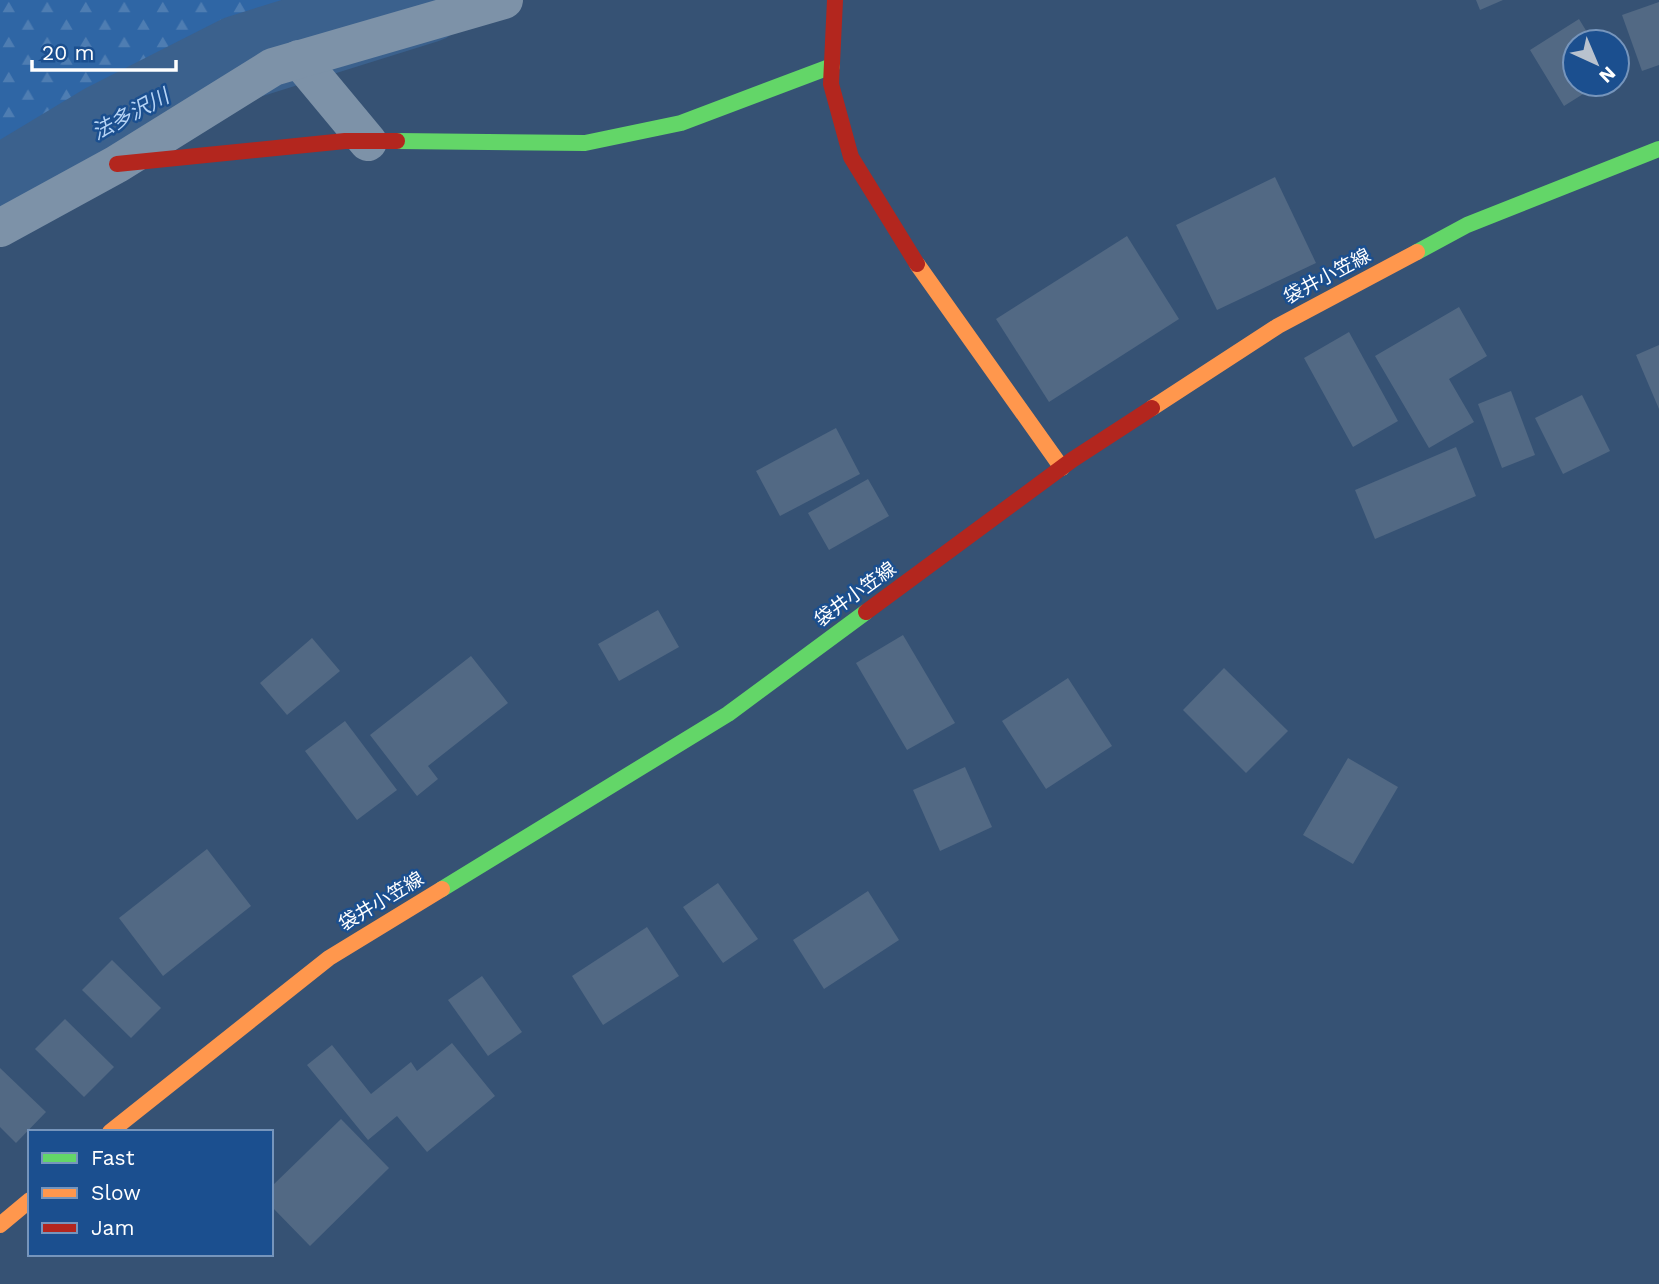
<svg xmlns="http://www.w3.org/2000/svg" width="1659" height="1284" font-family="'Work Sans','Noto Sans JP',sans-serif">
<style>
.forest{fill:url(#forest-firs)}
.lines{fill:none;stroke-linecap:round;stroke-linejoin:round}
.river{stroke:#3b618d;stroke-width:86}
.building{fill:#526984}
.street{stroke:#7d92a8;stroke-width:38}
.fast{stroke:#63d668;stroke-width:16}
.slow{stroke:#ff974d;stroke-width:16}
.jam{stroke:#b3261e;stroke-width:16}
.labels{text-anchor:middle;dominant-baseline:central;stroke-width:5;stroke-linejoin:round;paint-order:stroke}
.street-label{font-size:19px;fill:#fff;stroke:#1b4f8f}
.water-label{font-size:21px;font-style:italic;fill:#b5d3f5;stroke:#1b4f8f}
</style>
<defs>
<pattern id="forest-firs" width="22" height="20" patternUnits="userSpaceOnUse" patternTransform="scale(1.75)"><rect width="22" height="20" fill="#2f66a5"/><path d="M5 1l3.5 6h-7zM16 11l3.5 6h-7z" fill="#4e7db2"/></pattern>
</defs>
<rect width="100%" height="100%" fill="#365274"/>
<path class="forest" d="M0 0H476L273 67 0 224Z"/>
<g class="lines">
<path class="river" d="M0 190 106 126 240 58 426 0"/>
</g>
<g class="building">
<path d="M1476 0H1503L1480 10Z"/>
<path d="M1659 2V65L1642 71 1622 15Z"/>
<path d="M1579 19 1593 42H1575V84H1599L1564 106 1530 50Z"/>
<path d="M1275 177 1316 263 1217 310 1176 225Z"/>
<path d="M1127 236 1179 319 1049 402 996 319Z"/>
<path d="M1459 307 1487 356 1449 379 1474 422 1429 448 1375 356Z"/>
<path d="M1349 332 1398 421 1353 447 1304 358Z"/>
<path d="M1659 345V409L1636 355Z"/>
<path d="M1511 391 1535 455 1502 468 1478 404Z"/>
<path d="M1582 395 1610 451 1563 474 1535 418Z"/>
<path d="M836 428 860 474 780 516 756 471Z"/>
<path d="M1456 447 1476 496 1375 539 1355 490Z"/>
<path d="M868 479 889 516 829 550 808 513Z"/>
<path d="M658 610 679 647 619 681 598 644Z"/>
<path d="M903 635 955 723 907 750 856 663Z"/>
<path d="M312 638 340 671 287 715 260 683Z"/>
<path d="M471 656 508 703 428 766 438 779 417 796 370 735Z"/>
<path d="M1224 668 1288 731 1246 773 1183 710Z"/>
<path d="M1068 678 1112 746 1046 789 1002 721Z"/>
<path d="M345 721 397 790 357 820 305 751Z"/>
<path d="M1348 758 1398 787 1353 864 1303 835Z"/>
<path d="M965 767 992 827 940 851 913 790Z"/>
<path d="M207 849 251 906 163 976 119 918Z"/>
<path d="M718 883 758 939 723 963 683 907Z"/>
<path d="M868 891 899 940 824 989 793 940Z"/>
<path d="M647 927 679 976 603 1025 572 976Z"/>
<path d="M112 960 161 1008 131 1038 82 990Z"/>
<path d="M482 976 522 1032 488 1056 448 1000Z"/>
<path d="M65 1019 114 1067 84 1097 35 1049Z"/>
<path d="M452 1043 495 1096 427 1152 397 1116 368 1140 307 1065 332 1045 371 1094 411 1062 417 1071Z"/>
<path d="M0 1068 46 1112 16 1143 0 1127Z"/>
<path d="M341 1119 389 1168 310 1246 271 1206V1187Z"/>
</g>
<g class="lines">
<g class="street">
<path d="M299 59 368 142"/>
<path d="M0 228 117 164 273 67 504 0"/>
</g>
<g class="fast">
<path d="M397 141 585 143 681 123 832 66"/>
<path d="M1417 252 1467 225 1659 149"/>
<path d="M442 889 728 714 866 612"/>
</g>
<g class="slow">
<path d="M917 264 1062 468"/>
<path d="M1152 408 1278 326 1417 252"/>
<path d="M110 1132 329 958 442 889"/>
<path d="M0 1225 30 1200"/>
</g>
<g class="jam">
<path d="M835 0 831 84 851 157 917 264"/>
<path d="M117 164 345 141H397"/>
<path d="M866 612 1072 460 1152 408"/>
</g>
</g>
<g class="labels">
<g class="street-label">
<text transform="translate(1327 276) rotate(-28)">袋井小笠線</text>
<text transform="translate(855 594) rotate(-36)">袋井小笠線</text>
<text transform="translate(381 901) rotate(-31)">袋井小笠線</text>
</g>
<g class="water-label">
<text transform="translate(130 114) rotate(-28)">法多沢川</text>
</g>
</g>
<rect x="28" y="1130" width="245" height="126" fill="#1b4f8f" stroke="#7695bc" stroke-width="2"/>
<rect x="42" y="1153" width="35" height="10" fill="#63d668" stroke="#7695bc" stroke-width="2"/>
<text x="91" y="1165" font-size="21" fill="#ffffff">Fast</text>
<rect x="42" y="1188" width="35" height="10" fill="#ff974d" stroke="#7695bc" stroke-width="2"/>
<text x="91" y="1200" font-size="21" fill="#ffffff">Slow</text>
<rect x="42" y="1223" width="35" height="10" fill="#b3261e" stroke="#7695bc" stroke-width="2"/>
<text x="91" y="1235" font-size="21" fill="#ffffff">Jam</text>
<g transform="translate(1596 63) rotate(136)"><circle r="33" fill="#1b4f8f" stroke="#7695bc" stroke-width="2"/>
<path d="M0-5L12 26L0 18L-12 26Z" fill="#b9c2ce"/>
<text y="-10" font-size="19" font-weight="bold" text-anchor="middle" fill="#ffffff">N</text>
</g>
<path d="M32 60v10h144v-10" fill="none" stroke="#ffffff" stroke-width="3.5"/>
<text x="42" y="60" font-size="21" fill="#ffffff" stroke="#1b4f8f" stroke-width="5" paint-order="stroke">20 m</text>
</svg>
